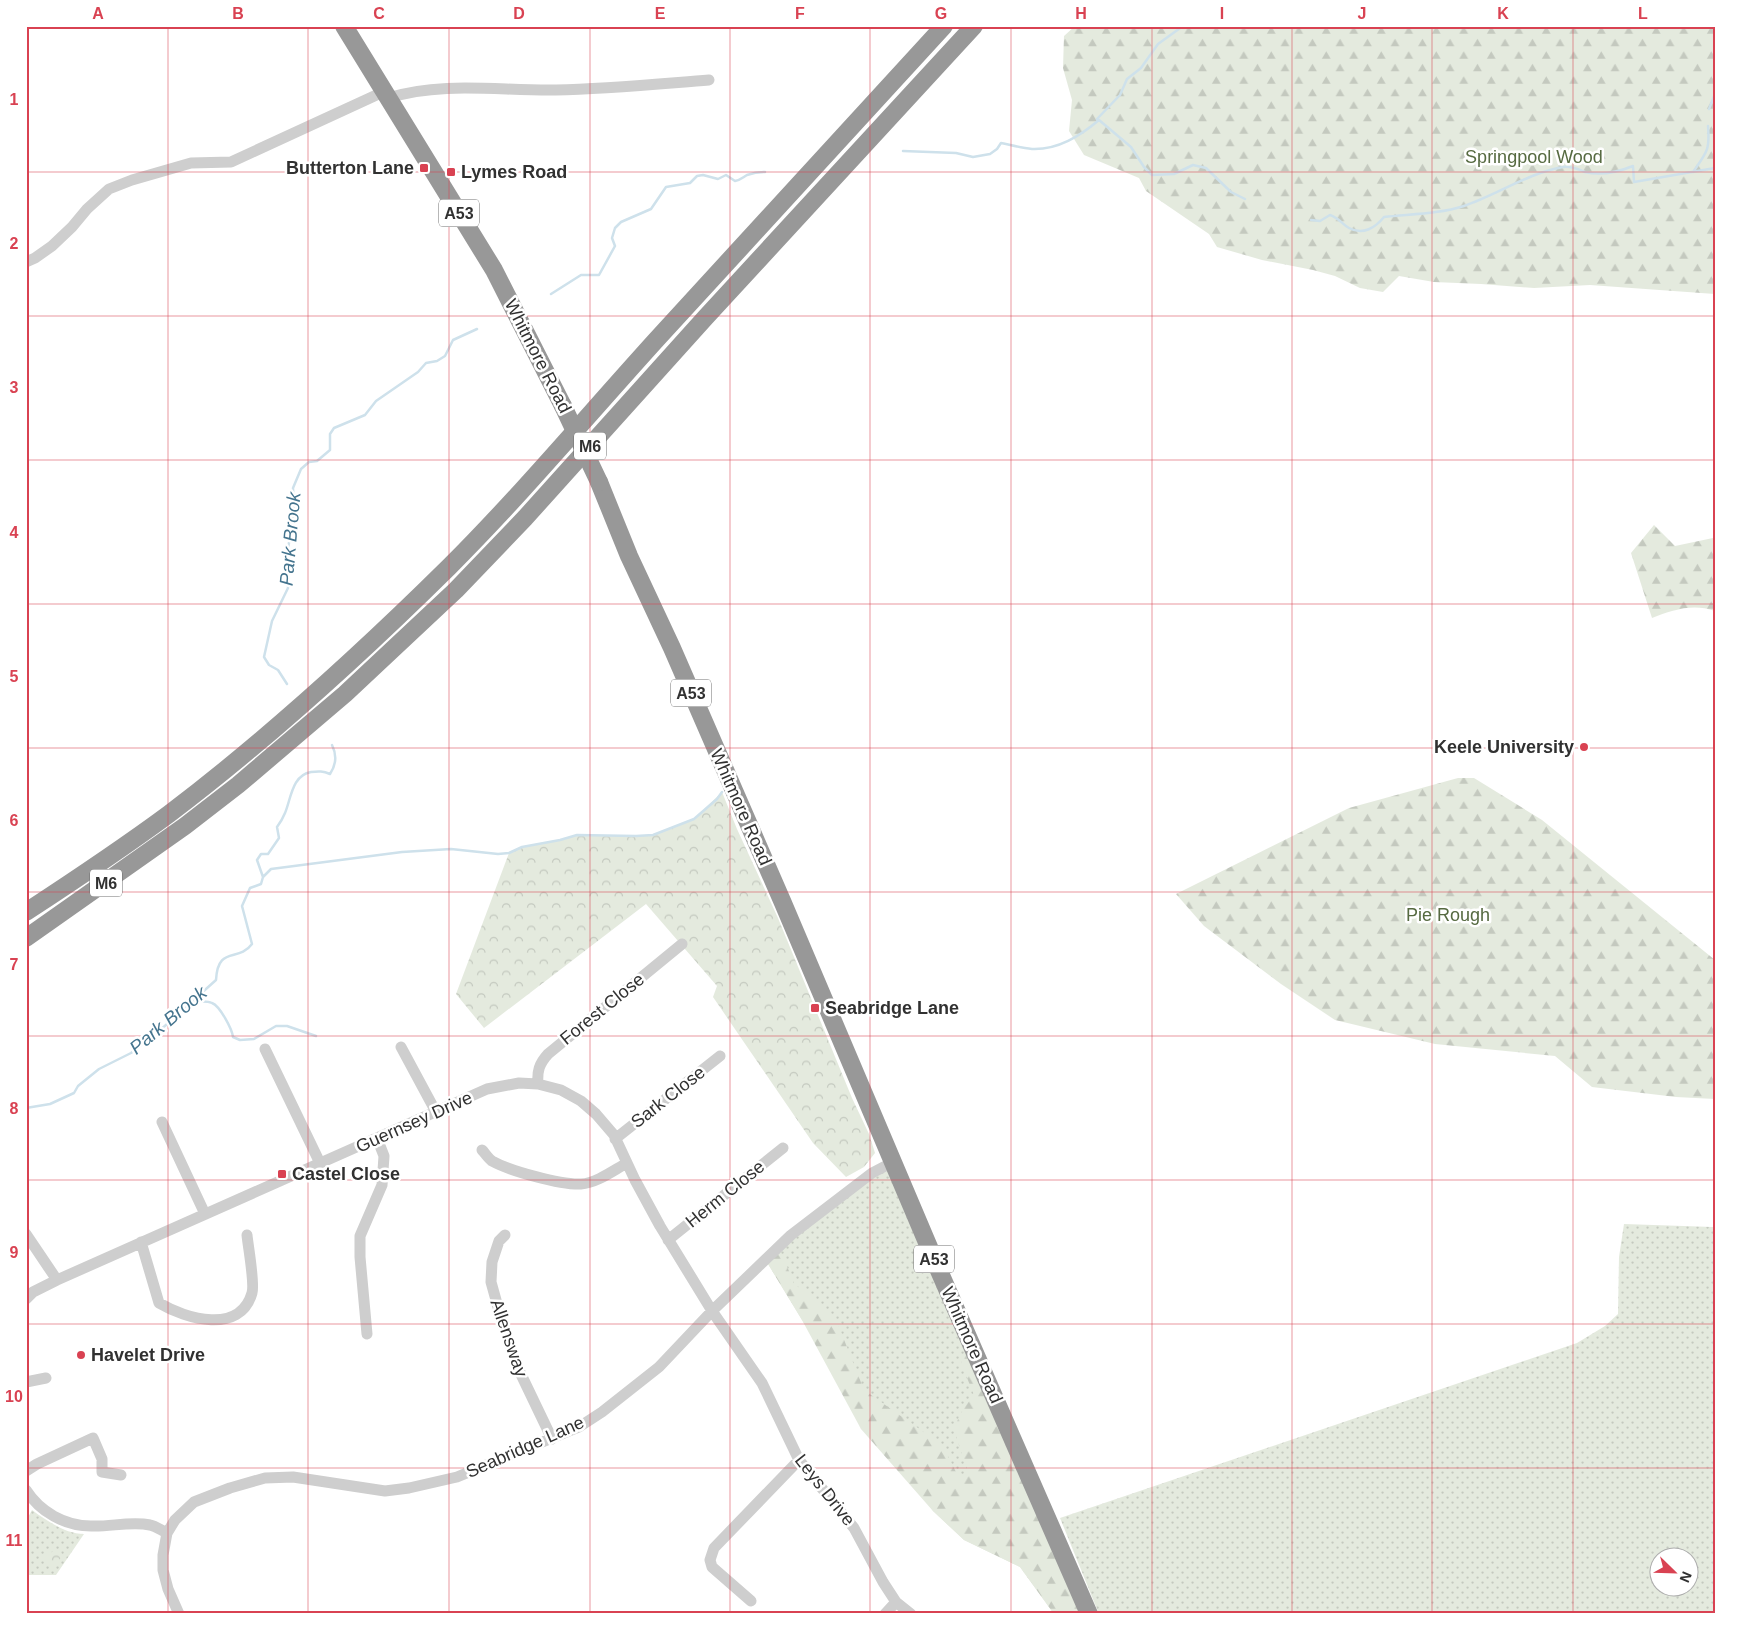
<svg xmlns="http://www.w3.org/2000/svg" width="1741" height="1640" font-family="Helvetica,sans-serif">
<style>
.grass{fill:url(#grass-dots);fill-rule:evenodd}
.forest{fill:url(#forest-firs)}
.park{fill:url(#park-crowns)}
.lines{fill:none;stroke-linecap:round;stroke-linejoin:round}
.stream{stroke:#cee1eb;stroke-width:2.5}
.minor{stroke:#cecece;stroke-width:11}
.highway{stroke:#989898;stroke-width:18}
.highway-bridge{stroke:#989898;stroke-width:18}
.grid{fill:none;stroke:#d94252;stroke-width:1;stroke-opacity:0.55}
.poi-dot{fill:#d94252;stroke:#fff;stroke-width:2}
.labels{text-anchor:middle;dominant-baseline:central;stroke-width:5;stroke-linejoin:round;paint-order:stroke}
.shield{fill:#fff;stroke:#6f6f6f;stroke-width:1}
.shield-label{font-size:16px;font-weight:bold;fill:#313131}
.park-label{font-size:18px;fill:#566a41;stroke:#fff}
.poi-label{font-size:18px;font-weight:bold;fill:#313131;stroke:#fff;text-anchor:start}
.street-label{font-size:18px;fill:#313131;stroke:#fff}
.water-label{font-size:19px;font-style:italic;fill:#44748e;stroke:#fff}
.neatline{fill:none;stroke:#d94252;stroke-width:2}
.grid-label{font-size:16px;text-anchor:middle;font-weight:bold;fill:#d94252}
</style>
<defs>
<pattern id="grass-dots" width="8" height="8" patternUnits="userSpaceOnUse" patternTransform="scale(1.25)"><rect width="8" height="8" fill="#e4eade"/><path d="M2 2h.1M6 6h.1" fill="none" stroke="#c4c9bf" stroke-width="1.8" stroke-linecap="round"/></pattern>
<pattern id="forest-firs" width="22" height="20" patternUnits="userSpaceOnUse" patternTransform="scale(1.25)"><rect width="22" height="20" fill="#e4eade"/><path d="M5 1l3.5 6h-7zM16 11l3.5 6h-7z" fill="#c4c9bf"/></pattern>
<pattern id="park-crowns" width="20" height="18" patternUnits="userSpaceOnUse" patternTransform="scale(1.25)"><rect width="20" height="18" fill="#e4eade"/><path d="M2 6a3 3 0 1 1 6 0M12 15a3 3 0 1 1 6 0" fill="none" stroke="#c4c9bf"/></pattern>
</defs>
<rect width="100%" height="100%" fill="#fff"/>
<path class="grass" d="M893 1162 937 1266 1054 1614 1020 1567 964 1540 933 1511 802 1320 765 1259Z
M1624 1224 1713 1227 1715 1226V1614H1099L1060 1518 1577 1343 1605 1326 1618 1314 1619 1257ZM1658 1558H1688V1588H1658Z
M32 1510C47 1521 66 1534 84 1534L56 1575H26V1521Z"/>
<path class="forest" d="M1075 26H1715V294L1590 285 1534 288 1481 284 1434 282 1399 276 1383 292 1360 288 1335 276 1313 270 1262 260 1217 247 1209 234 1146 191 1139 178 1084 155 1069 131 1072 100 1063 68 1064 36Z
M1654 525 1675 546 1713 538 1715 539V611C1693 603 1672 610 1652 618L1631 553Z
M1458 778H1474L1542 820 1715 960V1099L1676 1097 1592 1087 1555 1056 1435 1044 1335 1020 1281 984 1204 926 1176 894 1349 808Z
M774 1251 785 1261 794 1284 812 1296 839 1327 864 1390 942 1445 956 1472 964 1475 967 1468C955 1432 947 1428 974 1395L961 1363 968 1349 1083 1614H1054L1020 1567 964 1540 933 1511 861 1429 802 1320 765 1259Z"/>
<path class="park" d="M722 792 737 829 778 918 852 1098 869 1134 875 1153 864 1167 846 1177 813 1143 713 997 717 986 646 904 484 1028 456 994 509 853 522 847 560 840 577 835 636 836 653 835 694 819Z
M56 1549 61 1551 62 1557 53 1565 46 1566 44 1561 46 1556Z"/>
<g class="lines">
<path class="stream" d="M1709 109 1715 94
M1097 119 1120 95 1127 79 1141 68 1158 44 1183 26
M903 151 956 153 973 157 990 154 997 149 1001 143C1011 145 1021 148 1032 149 1058 150 1080 136 1099 120L1131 147 1144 167 1152 175 1174 174 1193 165 1206 168 1231 192 1245 199
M1693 172C1707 152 1710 150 1708 126
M1311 220 1320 221 1330 215C1339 218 1342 224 1349 228 1363 236 1376 227 1384 217 1410 214 1439 214 1464 206 1497 195 1528 173 1563 167 1572 166 1577 169 1585 172 1601 176 1618 172 1633 166L1634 182 1715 168
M551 294 581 275H599L615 246 612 238 615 228 621 222 651 209 666 187 690 183 697 176 703 175 718 179 726 175 735 181C741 180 742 178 747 175 753 173 759 172 765 172
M287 684 278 670 269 665 264 657 272 621 288 588 287 555 294 512 293 488 301 469 309 462 317 461 330 450V434L334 428 365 415 376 401 418 372 426 363 437 361 445 356 453 340 477 329
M263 877 271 869 402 852 451 849 498 854 509 853 522 847 560 840 577 835 636 836 653 835 694 819 717 799 722 792
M192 1002C198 1002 206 1000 212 1003 220 1006 232 1029 233 1037L240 1040 254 1039 276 1026H287L316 1036
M26 1108 50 1104 74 1093 78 1086 99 1069 131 1053 157 1033 216 980C218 945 238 963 252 944L242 906 250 888 261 884 263 877 257 860 261 854H268L279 838 277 827C280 823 283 818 285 813 291 799 292 775 311 772 319 771 323 771 330 774 336 765 337 755 332 745"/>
<path class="minor" d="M388 98C443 81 499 91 556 90 607 89 658 84 709 80
M26 262 35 258 52 246 72 227 87 209 109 189 132 180 191 163 231 162 383 92
M401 1047 436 1112
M265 1049 320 1163
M538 1084C537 1071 539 1064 548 1054L682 944
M162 1122 205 1214
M615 1139 720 1056
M482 1150C485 1153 488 1158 492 1161 510 1171 561 1185 581 1184 597 1183 614 1170 627 1163
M26 1234 57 1280
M505 1235 499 1241 492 1262 491 1282 501 1318 517 1366 552 1439
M668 1240 783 1148
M141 1242 159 1303C186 1319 240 1335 252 1293 255 1284 248 1246 247 1235
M26 1299 33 1292 57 1280 487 1089 519 1083 538 1084 561 1090 581 1101 596 1114 614 1135 635 1180 660 1226 712 1311 762 1383 799 1460 854 1528 883 1582 896 1602 911 1614
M367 1334 360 1257V1236L382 1185 384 1156 377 1138
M26 1382 46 1378
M26 1471 37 1464 93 1438 102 1459V1472L121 1475
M26 1490C40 1512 65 1526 91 1526 110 1527 131 1521 150 1525 156 1526 162 1531 167 1533
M751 1601 712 1567 710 1560 714 1548 799 1460
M179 1614 168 1589 163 1570V1555L167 1533 175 1520 194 1502 230 1488 265 1478 293 1477 385 1491 409 1488 457 1477 579 1427 602 1412 659 1367 712 1311 791 1235 872 1173 893 1162
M885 1614 896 1602"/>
<path class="highway" d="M344 26 494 270 563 406
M599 482 629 556 672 648 783 903 937 1266 1089 1614
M26 912C75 880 123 848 169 814 268 739 361 654 449 567 522 494 588 415 657 339 752 234 848 130 944 26
M26 938 185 826 238 785 345 694 456 590 525 518 705 318 974 26"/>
<path class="highway-bridge" d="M563 406 599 482"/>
</g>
<path class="grid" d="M168 26V1614M308 26V1614M449 26V1614M590 26V1614M730 26V1614M870 26V1614M1011 26V1614M1152 26V1614M1292 26V1614M1432 26V1614M1573 26V1614M26 172H1715M26 316H1715M26 460H1715M26 604H1715M26 748H1715M26 892H1715M26 1036H1715M26 1180H1715M26 1324H1715M26 1468H1715"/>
<g class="poi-dot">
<rect x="419" y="163" width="10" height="10" rx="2.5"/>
<rect x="446" y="167" width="10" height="10" rx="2.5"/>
<circle cx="1584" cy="747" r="5"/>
<rect x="810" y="1003" width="10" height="10" rx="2.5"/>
<rect x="277" y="1169" width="10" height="10" rx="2.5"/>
<circle cx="81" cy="1355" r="5"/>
</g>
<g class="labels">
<g class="shield">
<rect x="439" y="199.5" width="40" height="27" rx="4"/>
<rect x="574" y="432.5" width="32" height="27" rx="4"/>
<rect x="671" y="679.5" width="40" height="27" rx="4"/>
<rect x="90" y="869.5" width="32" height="27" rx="4"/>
<rect x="914" y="1245.5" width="40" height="27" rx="4"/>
</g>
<g class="shield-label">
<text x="459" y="213">A53</text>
<text x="590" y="446">M6</text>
<text x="691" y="693">A53</text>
<text x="106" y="883">M6</text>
<text x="934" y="1259">A53</text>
</g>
<g class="park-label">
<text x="1534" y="157">Springpool Wood</text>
<text x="1448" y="915">Pie Rough</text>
</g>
<g class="poi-label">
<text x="414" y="168" text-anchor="end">Butterton Lane</text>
<text x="461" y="172">Lymes Road</text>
<text x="1574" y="747" text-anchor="end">Keele University</text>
<text x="825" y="1008">Seabridge Lane</text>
<text x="292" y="1174">Castel Close</text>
<text x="91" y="1355">Havelet Drive</text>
</g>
<g class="street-label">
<text transform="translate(538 356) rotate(63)">Whitmore Road</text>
<text transform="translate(741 807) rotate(66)">Whitmore Road</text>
<text transform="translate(602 1009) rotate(-39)">Forest Close</text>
<text transform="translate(668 1097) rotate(-38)">Sark Close</text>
<text transform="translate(414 1122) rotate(-24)">Guernsey Drive</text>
<text transform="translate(725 1194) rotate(-39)">Herm Close</text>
<text transform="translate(509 1338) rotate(71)">Allensway</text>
<text transform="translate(972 1345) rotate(66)">Whitmore Road</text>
<text transform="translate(525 1447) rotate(-24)">Seabridge Lane</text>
<text transform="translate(825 1490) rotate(52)">Leys Drive</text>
</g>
<g class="water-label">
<text transform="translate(290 539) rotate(-85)">Park Brook</text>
<text transform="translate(168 1020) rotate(-40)">Park Brook</text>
</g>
</g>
<rect width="1741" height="1640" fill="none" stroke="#ffffff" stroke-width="55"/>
<g transform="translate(1674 1572) rotate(113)"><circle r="24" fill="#ffffff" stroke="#adadad"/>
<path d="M0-4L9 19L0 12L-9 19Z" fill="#d94252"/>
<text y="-8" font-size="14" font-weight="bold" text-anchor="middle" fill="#313131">N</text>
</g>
<rect x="28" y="28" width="1686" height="1584" class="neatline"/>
<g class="grid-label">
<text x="98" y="19">A</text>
<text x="238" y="19">B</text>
<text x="379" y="19">C</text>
<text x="519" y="19">D</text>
<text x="660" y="19">E</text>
<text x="800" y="19">F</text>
<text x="941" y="19">G</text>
<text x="1081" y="19">H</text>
<text x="1222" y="19">I</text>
<text x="1362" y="19">J</text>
<text x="1503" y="19">K</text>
<text x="1643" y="19">L</text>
<text x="14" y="105">1</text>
<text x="14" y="249">2</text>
<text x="14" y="393">3</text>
<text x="14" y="538">4</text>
<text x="14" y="682">5</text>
<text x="14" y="826">6</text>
<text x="14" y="970">7</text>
<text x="14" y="1114">8</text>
<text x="14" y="1258">9</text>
<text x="14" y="1402">10</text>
<text x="14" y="1546">11</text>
</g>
</svg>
